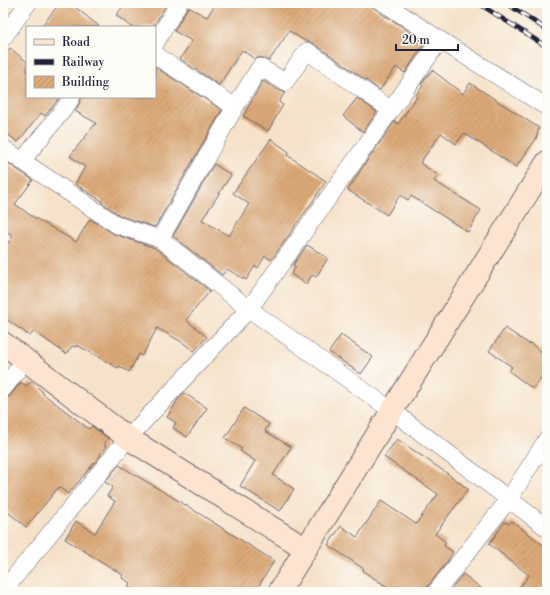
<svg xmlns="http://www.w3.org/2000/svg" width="550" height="595" font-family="'Libre Bodoni',serif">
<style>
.building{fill:url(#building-hatch)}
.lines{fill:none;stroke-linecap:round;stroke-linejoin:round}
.street-casing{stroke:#6c656d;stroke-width:18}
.secondary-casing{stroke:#6c656d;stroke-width:24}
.street{stroke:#fff;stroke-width:17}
.secondary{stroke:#fde4d1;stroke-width:22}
.rail-casing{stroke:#22223b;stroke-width:4.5}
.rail{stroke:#fdfcf7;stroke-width:3;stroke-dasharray:9;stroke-linecap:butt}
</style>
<defs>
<pattern id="building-hatch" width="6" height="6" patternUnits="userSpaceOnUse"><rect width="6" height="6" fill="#dca978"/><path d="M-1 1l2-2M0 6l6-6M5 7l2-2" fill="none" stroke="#bc9169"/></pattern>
</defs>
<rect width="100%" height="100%" fill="#fdfcf7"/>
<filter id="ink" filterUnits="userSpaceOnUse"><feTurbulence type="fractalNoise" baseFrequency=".025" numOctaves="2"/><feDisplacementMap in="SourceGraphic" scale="8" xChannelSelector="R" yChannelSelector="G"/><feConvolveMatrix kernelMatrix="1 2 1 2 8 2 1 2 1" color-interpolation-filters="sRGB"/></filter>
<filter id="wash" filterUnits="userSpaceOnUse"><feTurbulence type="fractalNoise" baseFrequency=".012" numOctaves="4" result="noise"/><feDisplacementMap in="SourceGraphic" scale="16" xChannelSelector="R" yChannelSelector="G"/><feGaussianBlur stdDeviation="0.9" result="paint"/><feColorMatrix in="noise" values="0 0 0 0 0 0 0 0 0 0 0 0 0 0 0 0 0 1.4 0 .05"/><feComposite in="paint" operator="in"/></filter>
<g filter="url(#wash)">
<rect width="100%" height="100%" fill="#f6e2ca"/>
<g id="blocks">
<path class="building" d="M60 3H70L100 27H41Z
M126 3H167L153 27H131L116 15Z
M216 3H367L386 17V16L425 42 405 73 396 67 380 90 313 43 308 41H305L289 31 269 61 261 57 255 59 242 50 219 85 180 59 192 41 174 31 188 7 207 17Z
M10 48 27 62V97H60L45 116 41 113 18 142 3 131V57Z
M155 67 222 110 155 227 121 216 101 202 102 201 75 184 85 167 70 156 96 123 75 111 80 102 82 97H155Z
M432 70 463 94 470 83 539 128 536 139 516 167 464 133 456 144 441 133 420 163 438 175 434 181 481 210 468 232 411 196 408 200 400 195 387 215 348 190 364 165 395 121 398 124 417 97 415 96 423 86 421 84Z
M263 81 280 91 285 92 279 102 283 105 268 131 243 116Z
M357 98 377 112 363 132 343 116Z
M271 139 289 152 287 155 326 181 309 207 294 227H295L290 233V234L271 260 265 256 258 268 255 266 246 280 227 269 222 275 173 236 214 164 231 175 202 220 229 236 249 204 233 193Z
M3 160 33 180 15 204 30 215 76 242 90 219 114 234 155 248 210 291 186 320 207 337 194 351 182 342 157 328 142 356 139 354 129 372 119 366 118 368 77 345 76 347 72 346 66 354 34 331 30 336 3 317V250L13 236 3 229Z
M307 245 328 258 316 277 312 275 306 284 291 274 296 267 293 265Z
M505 328 529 344 530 343 547 356V370L533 389 509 371 512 367 489 351Z
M341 335 373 357 361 374 329 352Z
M21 382 26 386 31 382 43 392 42 393 89 429 92 426 108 438 104 444 106 446 100 454 101 455 68 494 59 487 26 527 3 508V400L7 398 11 395Z
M184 393 207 408 187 437 173 428 176 423 167 417 179 398Z
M244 408 269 424 265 431 291 447 273 475 294 489 280 511 240 486 255 461 240 451 242 449 225 438Z
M397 439 448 474 468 489 435 534 446 542 444 546 453 552 447 562 428 586 426 592H395L363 571 364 569 328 545 341 526 357 537 381 501 416 524 438 494 384 457Z
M119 465 192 509 274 561 255 592H137L128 587 130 583 122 578 123 575 65 539 76 521 95 533 115 501 107 496 113 487 105 482Z
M512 521 547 548V592H516L529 575 489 544 505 522 509 524Z
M463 574 486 592H449Z"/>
</g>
</g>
<g filter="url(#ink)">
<use href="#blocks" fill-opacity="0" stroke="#6c656d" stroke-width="1"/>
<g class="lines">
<defs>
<path id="street" d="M384 3 440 40 547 107
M3 38 28 3
M155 44 179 3
M155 53 161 59 235 107
M3 148 117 225 160 239 249 309 391 410 547 528
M22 161 67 105 72 97
M160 239 235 107 260 67 285 82 307 51 391 110
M3 389 25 360
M3 591 128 438 249 309 391 110 440 40
M436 592 509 499 547 439"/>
<path id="secondary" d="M3 343 128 438 306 549
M279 592 547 162"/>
</defs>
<use href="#street" class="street-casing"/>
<use href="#secondary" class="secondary-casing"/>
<use href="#street" class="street"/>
<use href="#secondary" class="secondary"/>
<defs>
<path id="rail" d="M478 3 547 47
M506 3 547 30"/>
</defs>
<use href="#rail" class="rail-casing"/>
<use href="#rail" class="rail"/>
</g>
</g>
<rect width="550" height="595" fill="none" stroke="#fdfcf7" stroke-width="16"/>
<rect x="26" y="26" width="130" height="72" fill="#fdfcf7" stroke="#a5a5ac"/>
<rect x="34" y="39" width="20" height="6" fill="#fde4d1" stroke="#a5a5ac"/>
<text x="62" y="46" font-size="12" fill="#22223b">Road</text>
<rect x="34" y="59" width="20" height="6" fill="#22223b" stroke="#a5a5ac"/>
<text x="62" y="66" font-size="12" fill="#22223b">Railway</text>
<rect x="34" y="76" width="20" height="12" fill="url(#building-hatch)" stroke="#a5a5ac"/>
<text x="62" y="86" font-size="12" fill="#22223b">Building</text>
<path d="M396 44v6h62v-6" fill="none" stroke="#22223b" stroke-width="2"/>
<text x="402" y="44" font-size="12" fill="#22223b" stroke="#fdfcf7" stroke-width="3" paint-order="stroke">20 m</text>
</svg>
